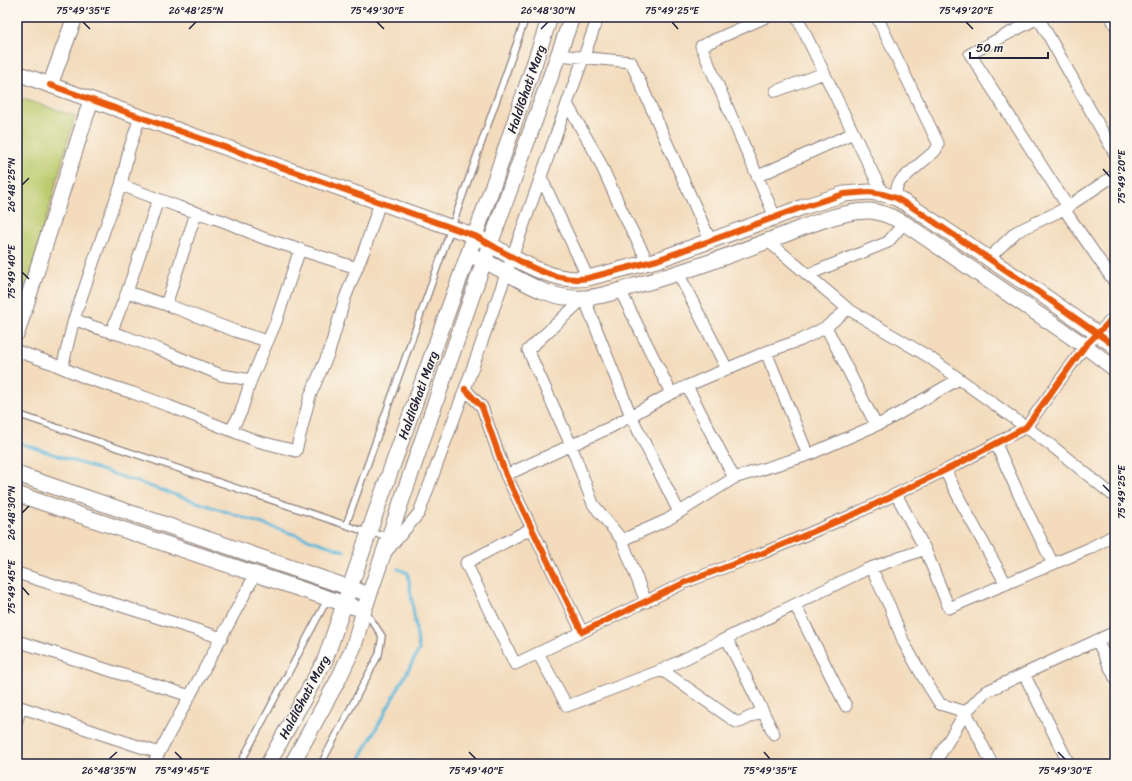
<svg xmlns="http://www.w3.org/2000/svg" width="1132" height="781" font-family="Sriracha,sans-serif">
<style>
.green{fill:#bbcb6d;stroke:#6e7654}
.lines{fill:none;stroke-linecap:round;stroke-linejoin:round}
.stream{stroke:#5eb8db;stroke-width:3}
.lane-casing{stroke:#8a7e7c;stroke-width:8}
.street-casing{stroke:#8a7e7c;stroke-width:13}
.secondary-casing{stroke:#8a7e7c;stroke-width:17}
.lane{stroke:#fff;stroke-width:5.5}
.street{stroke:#fff;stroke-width:11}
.secondary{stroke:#fff;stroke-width:15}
.cycleway-casing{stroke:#fbf7ec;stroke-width:8}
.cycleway{stroke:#e8590c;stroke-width:6}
.ticks{fill:none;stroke:#22223b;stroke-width:1.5}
.labels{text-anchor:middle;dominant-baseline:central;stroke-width:3;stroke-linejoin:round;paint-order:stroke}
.street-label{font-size:13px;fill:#22223b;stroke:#fbf7ec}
.neatline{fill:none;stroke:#22223b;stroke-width:1.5}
.ticks-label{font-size:10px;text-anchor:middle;fill:#22223b}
</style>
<rect width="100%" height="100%" fill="#fbf7ec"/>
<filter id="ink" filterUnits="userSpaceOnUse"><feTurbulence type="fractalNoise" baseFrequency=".025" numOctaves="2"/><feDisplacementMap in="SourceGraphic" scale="8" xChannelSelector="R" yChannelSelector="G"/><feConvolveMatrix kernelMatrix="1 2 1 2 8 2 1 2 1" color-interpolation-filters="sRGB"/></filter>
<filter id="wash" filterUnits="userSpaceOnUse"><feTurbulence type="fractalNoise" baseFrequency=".012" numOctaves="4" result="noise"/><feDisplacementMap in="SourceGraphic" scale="16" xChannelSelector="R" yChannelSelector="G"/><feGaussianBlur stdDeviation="0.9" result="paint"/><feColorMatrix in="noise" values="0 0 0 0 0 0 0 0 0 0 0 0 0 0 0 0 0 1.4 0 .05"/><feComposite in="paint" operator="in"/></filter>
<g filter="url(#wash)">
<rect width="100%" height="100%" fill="#f3dbbc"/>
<path class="green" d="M17 97 75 116 17 323Z"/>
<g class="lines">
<path class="stream" d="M17 442 344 551
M357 764 419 650 408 573 398 569"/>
</g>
</g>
<g filter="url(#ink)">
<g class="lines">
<defs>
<path id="lane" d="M17 414 369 533 389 536
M346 525 526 17
M240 764 327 600
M321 764 379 654 382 636 366 612"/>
<path id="street" d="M766 17 701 46 775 217
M797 17 883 194
M877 17 938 143V146L935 151 901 180C896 186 896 191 896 198
M1038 17 1115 154
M1111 17 1115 25
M1038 18 970 54 1068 207
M558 55 631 62 710 240
M776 91 824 73
M567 104 597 156 623 213 648 262
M758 176 853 133
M541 177 588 278
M121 185 179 207 223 221 263 238 357 268
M1064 209 1115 283
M768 241 848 309
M988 259 1016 232 1064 209 1115 175
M678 273 727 369
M807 275 888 242 904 223
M620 290 671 393
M127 292 173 307 235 331 267 341
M166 305 196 213
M74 319 94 327 124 336 161 350 221 375 251 380
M826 327 876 425
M111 333 127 292 158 200
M17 351 51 363 86 378 133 393 169 406 257 441 296 451 310 396 329 352 345 298 365 248 380 202
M766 352 808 455
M62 368 74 319 104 231 121 185 129 150 140 117
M687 386 734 478
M465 389 482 407 506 475 582 632 686 582 763 553 857 513 958 464 1026 427 1085 346 1115 316
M231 430 241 412 251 380 276 322 300 249
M996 444 1020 497 1053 564
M945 470 961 502 1006 584
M506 475 611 427 668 395 687 386 766 352 801 340 826 327 848 309 929 357 1052 446 1115 497
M896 494 925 549
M532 528 466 563 515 664 582 632
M622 540 667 520 734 478 808 455 886 421 959 379
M387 551 419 513 465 389 598 17
M871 568 890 607 904 643 923 677 940 704 966 712 992 764
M17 573 222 638
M646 602 622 540 593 504 571 445 528 350 584 298 631 416 679 512
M795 605 846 706
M727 639 774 734
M1097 640 1115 678
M17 641 190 696
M538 653 567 706 662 670 865 570 925 549 949 608 1088 549 1115 535
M662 670 736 722H740L762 711
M1024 674 1069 764
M17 706 159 753
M17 720 21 708
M153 764 255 575
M934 764 966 712 985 692 1115 632"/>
<path id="secondary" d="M17 73 50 85 75 17
M50 85 475 236C508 253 549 285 588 278L657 260 803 207 844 194 869 192 883 194 896 198 912 207 1037 291 1115 346
M475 257C511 271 542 301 584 298 601 297 618 291 634 286 686 272 736 253 786 234 809 225 845 210 870 211 882 212 893 217 904 223L1085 346 1115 369
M17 333 91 100
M17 474 359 591
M17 494 354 607
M268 764 325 660 379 503 496 177 550 17
M292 764 338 680 354 646 364 610 484 261 572 17"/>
</defs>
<use href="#lane" class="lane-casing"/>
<use href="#street" class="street-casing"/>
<use href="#secondary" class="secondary-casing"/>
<use href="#lane" class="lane"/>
<use href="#street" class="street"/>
<use href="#secondary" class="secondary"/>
<defs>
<path id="cycleway" d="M50 85 475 236C508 253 549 285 588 278L657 260 803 207 844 194 869 192 883 194 896 198 912 207 1037 291 1115 346
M465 389 482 407 506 475 582 632 686 582 763 553 857 513 958 464 1026 427 1085 346 1115 316"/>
</defs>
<use href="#cycleway" class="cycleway-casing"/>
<use href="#cycleway" class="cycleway"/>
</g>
</g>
<path class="ticks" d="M83 22 90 29M377 22 384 29M672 22 678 29M966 22 973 29M189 29 196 22M541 29 548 22M1103 169 1110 177M22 185 29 178M22 272 29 279M1103 485 1110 492M22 513 29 506M22 587 29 595M175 752 182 759M469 752 476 759M764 752 770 759M1058 752 1065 759M109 759 117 752"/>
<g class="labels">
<g class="street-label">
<text transform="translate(526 89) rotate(-71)">HaldiGhati Marg</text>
<text transform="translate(418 395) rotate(-70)">HaldiGhati Marg</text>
<text transform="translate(304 697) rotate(-62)">HaldiGhati Marg</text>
</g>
</g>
<rect width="1132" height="781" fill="none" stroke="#fbf7ec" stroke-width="44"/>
<path d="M970 52v6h78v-6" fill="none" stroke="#22223b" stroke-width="2"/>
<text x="976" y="52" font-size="12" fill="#22223b" stroke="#fbf7ec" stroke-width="3" paint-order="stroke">50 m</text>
<rect x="22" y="22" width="1088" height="737" class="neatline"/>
<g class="ticks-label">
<text x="83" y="14">75°49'35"E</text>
<text x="196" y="14">26°48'25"N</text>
<text x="377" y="14">75°49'30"E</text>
<text x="548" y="14">26°48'30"N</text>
<text x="672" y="14">75°49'25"E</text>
<text x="966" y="14">75°49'20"E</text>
<text transform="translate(1121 177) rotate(-90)" y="4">75°49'20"E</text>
<text transform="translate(11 185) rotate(-90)" y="4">26°48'25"N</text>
<text transform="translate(11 272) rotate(-90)" y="4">75°49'40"E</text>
<text transform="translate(1121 492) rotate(-90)" y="4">75°49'25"E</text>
<text transform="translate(11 513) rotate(-90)" y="4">26°48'30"N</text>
<text transform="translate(11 587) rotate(-90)" y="4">75°49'45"E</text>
<text x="109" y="774">26°48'35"N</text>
<text x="182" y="774">75°49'45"E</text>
<text x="476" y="774">75°49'40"E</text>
<text x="770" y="774">75°49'35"E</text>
<text x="1065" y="774">75°49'30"E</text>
</g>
</svg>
